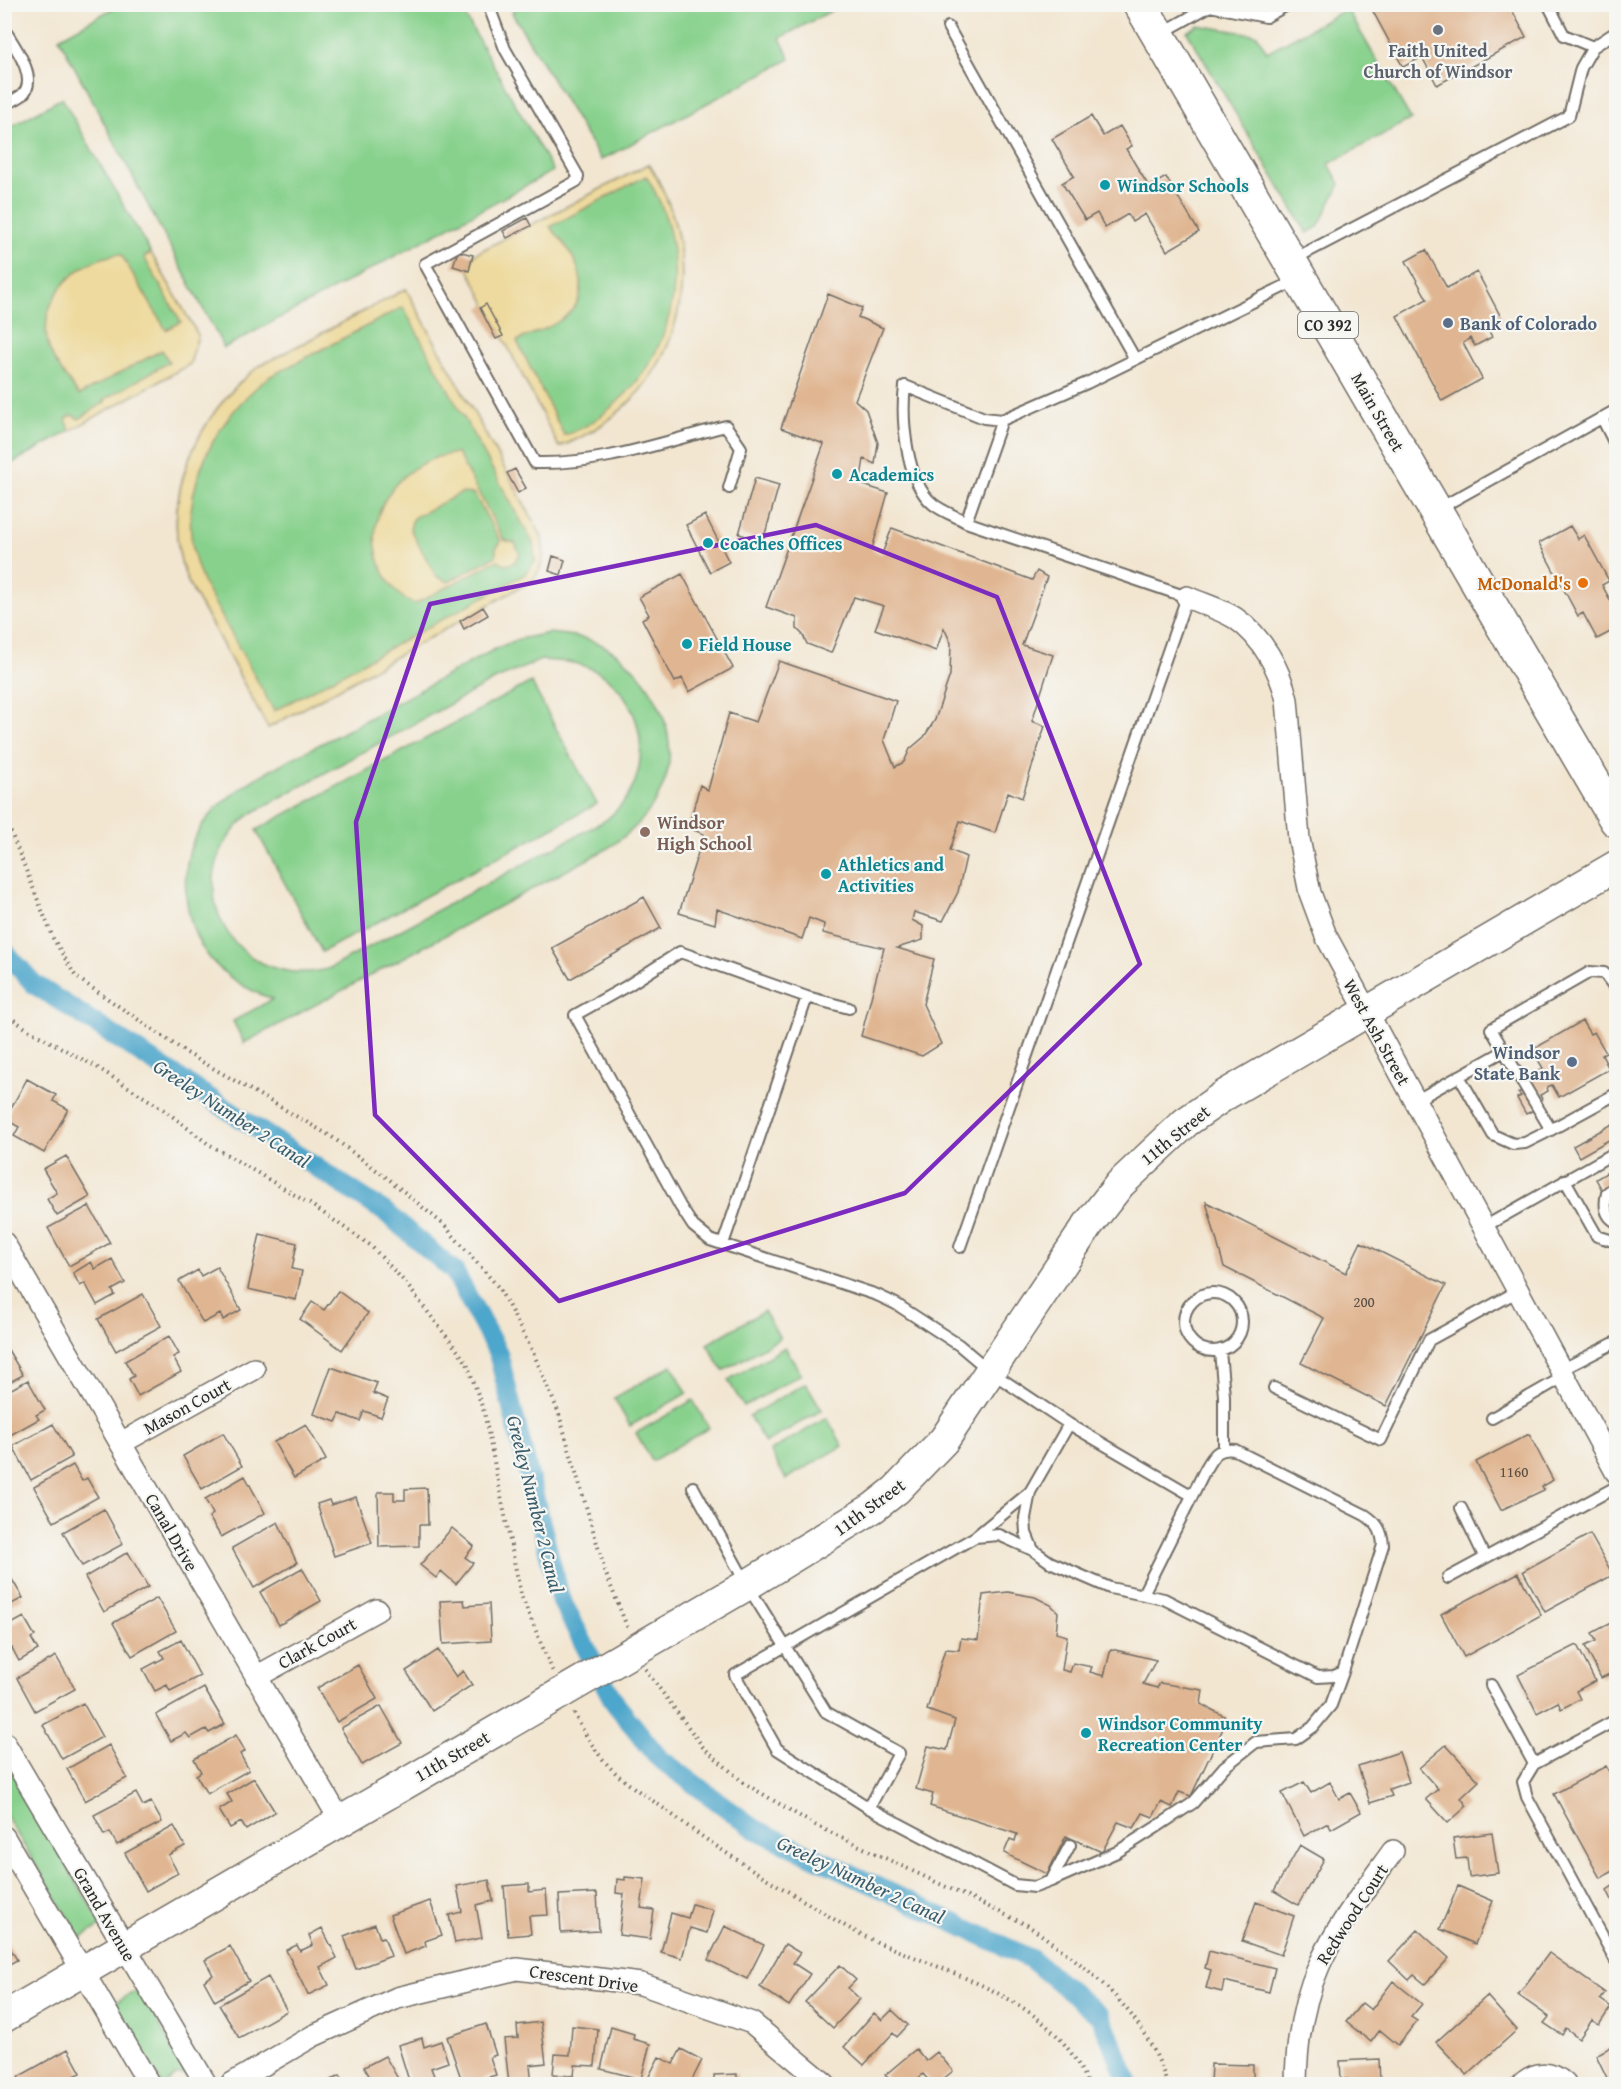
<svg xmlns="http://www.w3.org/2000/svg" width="1621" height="2089" font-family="'Gentium Book Plus',serif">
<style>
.green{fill:#88d18d;stroke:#5a7e5c;stroke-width:1.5;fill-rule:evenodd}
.sand{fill:#eeda9e;stroke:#8c8264;stroke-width:1.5;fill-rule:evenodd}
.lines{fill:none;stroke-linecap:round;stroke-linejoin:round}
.canal{stroke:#4da6cb;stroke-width:20}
.building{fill:#e0b692}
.lane-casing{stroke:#716c65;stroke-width:14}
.street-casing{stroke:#716c65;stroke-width:24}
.secondary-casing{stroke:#716c65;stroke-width:33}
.primary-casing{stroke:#716c65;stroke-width:36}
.path{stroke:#716c65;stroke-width:4;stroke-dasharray:1.5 4.5;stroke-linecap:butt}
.lane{stroke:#fff;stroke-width:10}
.street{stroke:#fff;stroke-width:21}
.secondary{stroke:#fff;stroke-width:30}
.primary{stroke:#fff;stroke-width:33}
.marked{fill:none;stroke:#7b2cbf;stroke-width:4.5;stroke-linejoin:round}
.worship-dot{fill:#6b7280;stroke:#f6f6f2;stroke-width:2}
.culture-dot{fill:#0f9aa8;stroke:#f6f6f2;stroke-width:2}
.service-dot{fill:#5c6f8a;stroke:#f6f6f2;stroke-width:2}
.food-dot{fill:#e8710a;stroke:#f6f6f2;stroke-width:2}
.education-dot{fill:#8d6e63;stroke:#f6f6f2;stroke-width:2}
.labels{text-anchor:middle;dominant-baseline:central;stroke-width:4.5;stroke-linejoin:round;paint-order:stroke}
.number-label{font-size:15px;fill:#584e45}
.shield{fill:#f6f6f2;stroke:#686867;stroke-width:1.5}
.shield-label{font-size:16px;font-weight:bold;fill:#2b2b2b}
.worship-label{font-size:18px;font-weight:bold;fill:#5b616d;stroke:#f6f6f2}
.culture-label{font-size:18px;font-weight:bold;fill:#0d838f;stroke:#f6f6f2;text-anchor:start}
.service-label{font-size:18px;font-weight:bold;fill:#4e5e75;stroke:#f6f6f2;text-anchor:start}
.street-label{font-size:18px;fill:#2b2b2b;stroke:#f6f6f2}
.food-label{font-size:18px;font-weight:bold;fill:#c56008;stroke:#f6f6f2;text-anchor:end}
.education-label{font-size:18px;font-weight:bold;fill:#785e54;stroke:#f6f6f2;text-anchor:start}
.water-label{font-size:20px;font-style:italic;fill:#395c6b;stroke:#f6f6f2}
</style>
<rect width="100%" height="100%" fill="#f6f6f2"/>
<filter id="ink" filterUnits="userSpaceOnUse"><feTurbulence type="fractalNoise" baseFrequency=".0167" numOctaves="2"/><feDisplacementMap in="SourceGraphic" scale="12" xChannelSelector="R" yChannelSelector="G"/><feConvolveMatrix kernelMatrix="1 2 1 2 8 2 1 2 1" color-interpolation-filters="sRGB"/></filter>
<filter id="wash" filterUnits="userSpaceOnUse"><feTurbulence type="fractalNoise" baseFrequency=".008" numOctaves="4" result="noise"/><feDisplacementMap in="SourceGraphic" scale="24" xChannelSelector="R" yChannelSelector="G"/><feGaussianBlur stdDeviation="1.35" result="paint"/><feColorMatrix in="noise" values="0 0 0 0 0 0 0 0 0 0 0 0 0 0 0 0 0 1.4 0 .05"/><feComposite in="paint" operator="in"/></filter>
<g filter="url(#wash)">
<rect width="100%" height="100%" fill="#f2e6d1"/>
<path class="green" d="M119 5H459L553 171 224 348 59 38Z
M518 5V4L842 5 780 38 790 59 601 160 512 13Z
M1347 9 1411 119 1329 164 1340 184 1318 227 1307 233 1187 32 1198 25 1257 35 1267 52Z
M62 98 198 335 190 364 5 467V130Z
M649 164C715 272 679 400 559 447L473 255Z
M406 289 541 535C545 552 544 565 533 580L268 728C249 693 230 658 211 623 202 607 191 591 185 574 158 499 198 413 258 367Z
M549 633C570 635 588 637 606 647 652 673 685 737 662 788 650 816 630 834 605 850L244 1043 233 1021 273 999C234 986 200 960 190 918 183 890 183 855 199 830 226 785 295 758 340 734 391 706 443 677 495 649L519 639ZM541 660C556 661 572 661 587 667 637 685 655 752 628 796 622 806 614 813 606 820L328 969C229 993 171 875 252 813L492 681Z
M531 682 597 804 322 952 256 830Z
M764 1311 780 1338 723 1371 707 1344Z
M785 1347 801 1374 744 1407 728 1380Z
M672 1365 687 1393 630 1426 614 1398Z
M806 1383 822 1410 765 1443 749 1416Z
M693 1400 709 1428 652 1461 636 1433Z
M827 1418 843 1446 786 1479 770 1451Z
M4 1759 100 1922 99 1927 80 1938 5 1814Z
M139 1989 187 2074 176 2075 166 2084H162L115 2003Z"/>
<path class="sand" d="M649 164C715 272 679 400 559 447L469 271 473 255ZM646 176C693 249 681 347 615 404 601 417 583 430 564 435L517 341C530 334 546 330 559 321 600 295 576 254 550 227Z
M151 253 198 335 190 364 70 431 66 419 72 415 79 419 105 402 104 400 169 362 162 350 79 395C67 378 50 360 47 339 41 294 80 258 121 254L166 330 181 322 144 257Z
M406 289 541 535C545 552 544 565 533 580L268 728C249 693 230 658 211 623 202 607 191 591 185 574 158 499 198 413 258 367ZM403 307 533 543 535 562 524 575 274 711C257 680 240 650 223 619 216 604 205 590 200 574 172 501 211 421 269 377Z
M457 453 504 540 515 543 520 555 513 563 506 565 498 560 415 604C400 599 391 587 384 573 356 517 399 459 457 453ZM461 493 474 494 501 542 496 548V556L448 582 436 576 410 529 413 518Z"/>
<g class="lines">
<path class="canal" d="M4 951 34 984 385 1212 454 1271 498 1353 560 1598 614 1702 659 1758 755 1829 1031 1959 1101 2017 1129 2084"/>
</g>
<g id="blocks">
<path class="building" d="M1369 4H1509L1526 37 1437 85 1422 57 1403 67Z
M1091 116 1103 136 1120 126 1132 146 1126 149 1149 187 1166 177 1199 232 1167 251 1145 214 1132 222 1128 214 1105 228 1097 213 1085 220 1062 183 1074 176 1052 139Z
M527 218 531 226 507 238 503 231Z
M1426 250 1447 288 1477 272 1502 319 1487 327 1492 337 1475 346 1470 338 1463 343 1482 379 1442 401 1397 316 1427 299 1406 261Z
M458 251 473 255 469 271 453 266Z
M828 294 862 308 858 317 883 328 855 400 866 410 878 443 875 464 864 459 860 484 888 493 872 549 882 554 892 528 1032 580 1037 571 1047 577 1022 645 1053 655 1032 721 1045 726 1022 798 1008 792 995 833 960 821 950 850 966 857 958 892 943 921 914 912 912 920 923 926V940L897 948 934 959 923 1004 941 1044 922 1056 861 1036 884 948 823 933 824 924 809 918 802 939 717 909 715 924 679 913 704 834 688 828 700 785 708 790 729 713 756 722 779 661 896 701 884 740 895 767 904 762 910 749 924 737 935 720 950 675 951 643 944 628 936 651 875 629 884 606 854 597 831 653 807 644 803 635 797 629V618L766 607 824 444 781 428Z
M486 304 503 336 496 339 480 308Z
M515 469 526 488 518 493 507 473Z
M755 478 779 485 763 541 739 534Z
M705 515 729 562 710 572 686 525Z
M1570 526 1578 539 1584 535 1609 581 1602 585 1616 611V629L1597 639 1583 613 1578 616 1539 543Z
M553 556 565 560 561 575 549 571Z
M682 574 733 668 689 692 682 678 675 682 642 619 649 615 639 597Z
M483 607 488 615 464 629 460 621Z
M644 897 661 928 570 979 552 948Z
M1582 1021 1590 1034 1594 1032 1606 1053 1602 1055 1609 1069 1559 1097 1552 1085 1547 1087 1548 1091 1540 1095 1542 1099 1534 1104 1536 1109 1526 1114 1517 1098 1521 1096 1518 1093 1527 1088 1524 1084 1534 1079 1531 1075 1543 1068 1532 1050Z
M27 1079 56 1095 53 1101 68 1109 44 1153 14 1136 19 1127 5 1119Z
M1616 1122V1136L1579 1157 1573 1146Z
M66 1156 90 1197 57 1216 47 1199 57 1193 43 1169Z
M1616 1167V1181L1602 1190 1596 1179Z
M1206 1202 1346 1273 1361 1242 1446 1285 1386 1406 1301 1363 1324 1318 1224 1267Z
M89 1206 110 1243 69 1266 48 1228Z
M260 1234 297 1243 292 1269 302 1271 296 1300 248 1289Z
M112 1259 125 1283 112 1290 115 1295 97 1305 85 1283 80 1286 73 1273 91 1262 95 1269Z
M217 1267 241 1310 223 1320 220 1314 203 1323 179 1281 198 1270 201 1276Z
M338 1291 368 1313 342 1350 300 1319 312 1302 324 1310Z
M143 1294 161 1326 116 1351 98 1319Z
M169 1336 179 1354 173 1357 181 1372 138 1396 129 1379 134 1376 125 1361Z
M4 1343 23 1375 4 1385Z
M331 1367 377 1383 373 1393 388 1399 381 1417 364 1411 360 1421 340 1414 336 1422 314 1414Z
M28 1380 45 1410 36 1415 39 1419 5 1438 4 1393Z
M53 1424 72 1457 31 1480 13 1446Z
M306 1424 326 1460 294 1478 274 1442Z
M223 1433 242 1466 202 1489 183 1456Z
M1529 1434 1553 1480 1542 1486 1544 1490 1501 1510 1476 1462Z
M73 1465 82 1481 87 1478 98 1497 54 1522 34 1487Z
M245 1476 265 1513 221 1537 209 1517 213 1514 205 1499Z
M427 1488 428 1525H419V1546L379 1547 378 1492H394V1500H405V1489Z
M356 1497 372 1543 334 1556 317 1504 329 1500 331 1505Z
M104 1509 123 1544 82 1566 63 1532Z
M278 1522 297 1563 254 1588 232 1548Z
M452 1528 474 1546 465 1557 473 1563 456 1584 441 1571 436 1578 420 1565Z
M1590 1534 1613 1575 1545 1612 1523 1571Z
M128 1552 148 1587 104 1612 85 1577Z
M4 1566 23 1598 4 1608Z
M302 1568 321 1601 279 1625 260 1592Z
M1518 1573 1541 1615 1464 1657 1441 1614Z
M1008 1592 1035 1597 1051 1605 1058 1612 1056 1633 1067 1636 1062 1670 1070 1672 1073 1663 1092 1667 1090 1672 1104 1676 1111 1649 1156 1660 1143 1684 1157 1688 1160 1683 1203 1690 1201 1704 1228 1718 1191 1796 1179 1792 1172 1807 1161 1802 1153 1817 1143 1813 1134 1828 1118 1822 1102 1852 1066 1836 1047 1874 1004 1853 1010 1839 1015 1841 1017 1834 930 1806 933 1794 916 1789 928 1746 947 1750 955 1720 927 1710 945 1649 959 1650 961 1638 978 1640 983 1595Z
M157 1598 176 1631 132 1656 113 1623Z
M464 1600 465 1606 489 1604 491 1641 443 1644 440 1601Z
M24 1617 35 1636 31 1638 38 1650 19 1661 12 1648 4 1652V1628Z
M1616 1620V1671L1601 1678 1585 1646 1596 1641 1592 1633Z
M181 1640 200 1676 170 1691 167 1685 155 1691 143 1669 164 1658 160 1651Z
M1577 1645 1595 1681 1576 1691 1580 1699 1561 1709 1558 1702 1537 1713 1518 1675Z
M438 1650 456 1677 463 1671 472 1685 432 1711 406 1671Z
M56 1656 75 1689 35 1711 17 1678Z
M358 1665 377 1699 337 1722 317 1688Z
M204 1688 225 1724 209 1733 206 1729 190 1738 186 1733 171 1741 156 1715Z
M83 1703 102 1737 62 1759 43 1725Z
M381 1706 402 1743 362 1765 341 1728Z
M236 1735 245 1751 240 1754 249 1770 207 1794 196 1775 201 1772 194 1759Z
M109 1745 127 1778 85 1801 67 1769Z
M1446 1745 1479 1781 1461 1798 1467 1806 1448 1823 1426 1799 1438 1789 1419 1768Z
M1399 1752 1409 1782 1389 1789 1392 1796 1370 1803 1358 1766Z
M1606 1766 1616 1786V1869L1600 1878 1554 1794Z
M254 1778 275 1812 246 1830 241 1822 230 1828 219 1810 232 1802 227 1794Z
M1304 1782 1311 1793 1330 1782 1339 1799 1350 1793 1361 1812 1331 1829 1328 1823 1304 1836 1282 1793Z
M136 1793 143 1806 151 1802 162 1822 117 1845 110 1832 104 1835 94 1815Z
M174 1826 185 1846 168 1855 178 1873 146 1891 125 1853Z
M1492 1833 1498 1873 1469 1877 1467 1858 1456 1859 1453 1838Z
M1300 1845 1324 1859 1298 1905 1274 1891Z
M625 1877 645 1879 641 1908 654 1910 650 1939 619 1935 624 1894 616 1893 617 1879 625 1880Z
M489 1880 493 1901 476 1905 482 1938 455 1943 449 1915 462 1912 457 1886Z
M529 1884V1892L546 1890 548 1915 529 1916 531 1934 508 1936 504 1886Z
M1616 1884V1908L1607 1890Z
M1458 1886 1493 1901 1475 1944 1440 1929Z
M597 1893 599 1931 561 1933 559 1895Z
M430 1901 442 1935 425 1941 426 1946 404 1954 390 1915Z
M1256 1902 1294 1916 1281 1955 1242 1941Z
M692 1904 713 1910 707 1933 690 1928 682 1958 661 1952 671 1913 688 1918Z
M375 1924 380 1938 384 1937 391 1956 356 1969 344 1936Z
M725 1926 764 1945 747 1979 708 1960Z
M322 1928 337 1958 320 1967 329 1985 308 1995 286 1950 297 1945 300 1951 313 1945 309 1935Z
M1418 1930 1449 1958 1425 1984 1414 1975 1409 1980 1389 1961Z
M4 1937 17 1960 4 1967Z
M785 1944 800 1953 793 1963 810 1974 789 2006 760 1987Z
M230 1946 249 1981 215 2001 204 1981 213 1975 205 1960Z
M1209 1951 1275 1968 1269 1992 1224 1981 1222 1992 1206 1988 1211 1970 1205 1968Z
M1549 1953 1605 1993 1600 1999 1611 2007 1599 2025 1592 2020 1579 2039 1566 2029 1562 2035 1544 2023 1549 2017 1518 1995Z
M840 1965 856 1980 848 1988 860 1999 833 2028 805 2002Z
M268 1977 287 2011 239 2038 219 2005Z
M1393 1981 1422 2004 1411 2017 1417 2021 1398 2045 1380 2030 1371 2042 1346 2022 1362 2003 1371 2010Z
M1487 1996 1517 2030 1467 2075 1436 2042Z
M892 2010 908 2025 897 2037 893 2033 864 2065 844 2047 874 2013 882 2020Z
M541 2022 546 2063 530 2065 532 2084H509L504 2039 518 2038 517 2025Z
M486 2024 496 2055 490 2057 496 2075 482 2079 483 2084H463L447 2037Z
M572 2026 598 2029 595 2066 575 2065 574 2076 553 2074 555 2054 570 2055Z
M611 2027 634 2034 633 2039 650 2044 641 2079 601 2069Z
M422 2038 424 2047 441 2041 448 2062 431 2068 436 2081 410 2084 398 2045Z
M1616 2044V2084H1610L1596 2055Z
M68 2049 81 2073 74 2076 79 2084H23L18 2077Z
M681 2049 702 2060 690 2084H645L659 2057 673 2064Z
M916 2049 926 2061 937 2052 953 2071 937 2084H932L923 2074 912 2084H894L885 2075Z
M385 2056 401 2084H374L364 2067Z
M1379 2059 1380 2084H1348V2079H1341L1340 2061Z
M1211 2064 1253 2065V2084H1210Z
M737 2074V2084H714V2075Z
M340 2075 346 2084H323Z
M1474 2081 1475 2084H1448V2083Z"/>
</g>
</g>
<g filter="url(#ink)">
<use href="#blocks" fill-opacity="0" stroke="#716c65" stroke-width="1.5"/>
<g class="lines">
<defs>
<path id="lane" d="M488 4 505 49 578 176 577 181 425 264 535 463C601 465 662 442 726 426L741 448 729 488
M1548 4 1564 35 1593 47
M948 27 1135 359
M4 29C13 44 40 79 22 95 17 99 10 102 4 105
M1160 34 1210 6 1266 17 1289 4
M1292 260 1569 116 1581 68 1593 47 1616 32
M1602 418 1616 446
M1438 509 1616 410
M966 522C956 516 943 512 933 504 906 482 901 419 905 386L984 418 1002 420
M849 1008 807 997 680 952 627 986 575 1015 680 1206 693 1226 710 1240 877 1295 896 1304 959 1345 991 1372 1069 1424 1191 1495
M1504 1051 1551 1130
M1459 1076 1493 1135 1513 1144 1525 1143 1543 1134 1616 1094
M1415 1101 1504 1051 1491 1029 1590 972 1604 973 1616 989
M1565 1180 1597 1236 1616 1242
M1616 1186 1607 1193C1604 1205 1605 1216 1616 1222
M1484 1227 1616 1152
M723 1244 807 997
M960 1247 1187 597 966 522 1002 420 1087 383 1297 280
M1184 1322a29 29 0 1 1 58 0a29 29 0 1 1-58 0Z
M1220 1351 1224 1396V1448
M1561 1370 1616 1342
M1274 1388 1381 1440 1429 1340 1518 1291
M1492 1418 1565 1376
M1069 1424 1030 1492 1025 1518 1026 1533 1033 1550 1050 1562 1110 1588 1164 1599 1318 1677 1334 1676 1343 1672 1383 1545C1382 1530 1377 1523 1365 1515L1235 1450C1217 1447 1213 1456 1205 1470L1143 1594
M693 1487 747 1585 826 1712 899 1753 869 1808 777 1749 735 1675 975 1537 1030 1492
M1461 1508 1485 1558
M975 1537 999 1535 1033 1550
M1448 1578 1616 1487
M1491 1685 1534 1764
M1616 1720 1534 1764 1523 1782 1527 1797 1616 1961
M869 1808 1015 1885 1035 1887 1051 1881 1070 1845
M1051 1881 1117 1852 1155 1828 1193 1803 1224 1767 1256 1742 1296 1739 1313 1727 1331 1705 1343 1672
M4 2084H5"/>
<path id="street" d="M1187 597C1202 604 1221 609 1235 618 1262 636 1280 670 1287 700L1299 839 1310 893 1326 936 1616 1472
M4 1243 340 1820
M121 1443 254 1369
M256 1677 377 1610
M4 1742 206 2084
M4 1837 149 2084
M231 2084 313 2036 397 1998 517 1969 641 1984 752 2023 825 2084
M1296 2084C1297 1977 1333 1934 1393 1851
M1522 2084C1536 2071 1551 2071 1565 2084"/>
<path id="secondary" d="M4 2017 747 1585 873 1508 896 1490 944 1440 1088 1225 1120 1184 1186 1122 1225 1095 1616 866"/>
<path id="primary" d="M1140 4 1616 820"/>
</defs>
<use href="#lane" class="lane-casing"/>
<use href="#street" class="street-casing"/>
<use href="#secondary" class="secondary-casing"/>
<use href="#primary" class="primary-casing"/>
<path class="path" d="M4 815 53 938 76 977 187 1053 332 1137 391 1181 444 1225 499 1288 532 1350 558 1411 606 1574 628 1629
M4 1013 30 1031 95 1066 163 1109 207 1143 310 1204 370 1245 404 1281 467 1363 484 1412 521 1595 553 1672
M645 1669 703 1747 744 1783 815 1825 1027 1925C1087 1966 1146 2011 1167 2084
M574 1713C583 1731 593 1748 606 1763 624 1784 649 1797 670 1813 713 1846 757 1873 804 1901 823 1912 842 1925 862 1935 938 1972 1056 1995 1087 2084"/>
<use href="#lane" class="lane"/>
<use href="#street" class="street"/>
<use href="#secondary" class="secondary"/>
<use href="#primary" class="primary"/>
</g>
</g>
<path class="marked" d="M816 525 997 597 1140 964 905 1193 559 1301 375 1115 356 822 430 604Z"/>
<circle class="worship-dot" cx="1438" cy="30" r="6"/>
<g class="culture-dot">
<circle cx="1105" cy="185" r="6"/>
<circle cx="837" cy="474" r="6"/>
<circle cx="708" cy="543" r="6"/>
<circle cx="687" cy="644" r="6"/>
<circle cx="826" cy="874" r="6"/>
<circle cx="1086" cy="1733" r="6"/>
</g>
<g class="service-dot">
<circle cx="1448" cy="323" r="6"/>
<circle cx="1572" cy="1062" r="6"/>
</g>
<circle class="food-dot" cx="1583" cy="583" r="6"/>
<circle class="education-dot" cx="645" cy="832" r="6"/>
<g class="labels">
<g class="number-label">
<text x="1364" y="1301">200</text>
<text x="1514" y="1471">1160</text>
</g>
<rect class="shield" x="1298" y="312" width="60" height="26" rx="4.5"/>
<g class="shield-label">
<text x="1328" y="325">CO 392</text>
</g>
<g class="worship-label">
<text x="1438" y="50">Faith United<tspan x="1438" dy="21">Church of Windsor</tspan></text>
</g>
<g class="culture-label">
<text x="1117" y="185">Windsor Schools</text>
<text x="849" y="474">Academics</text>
<text x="720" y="543">Coaches Offices</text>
<text x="699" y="644">Field House</text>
<text x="838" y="864">Athletics and<tspan x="838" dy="21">Activities</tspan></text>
<text x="1098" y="1723">Windsor Community<tspan x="1098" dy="21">Recreation Center</tspan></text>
</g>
<g class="service-label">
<text x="1460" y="323">Bank of Colorado</text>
<text x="1560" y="1052" text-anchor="end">Windsor<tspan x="1560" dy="21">State Bank</tspan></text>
</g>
<g class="street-label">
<text transform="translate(1378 412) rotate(60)">Main Street</text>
<text transform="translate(1377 1032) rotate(61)">West Ash Street</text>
<text transform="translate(1175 1135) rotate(-39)">11th Street</text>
<text transform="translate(187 1406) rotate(-29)">Mason Court</text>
<text transform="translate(869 1507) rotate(-36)">11th Street</text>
<text transform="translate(172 1532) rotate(60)">Canal Drive</text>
<text transform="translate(317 1643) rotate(-29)">Clark Court</text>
<text transform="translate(452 1756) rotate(-30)">11th Street</text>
<text transform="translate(105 1914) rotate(60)">Grand Avenue</text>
<text transform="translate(1352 1914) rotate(-57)">Redwood Court</text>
<text transform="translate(584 1978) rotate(8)">Crescent Drive</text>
</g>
<g class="food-label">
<text x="1571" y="583">McDonald's</text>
</g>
<g class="education-label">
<text x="657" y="822">Windsor<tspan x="657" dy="21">High School</tspan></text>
</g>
<g class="water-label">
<text transform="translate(232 1113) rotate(33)">Greeley Number 2 Canal</text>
<text transform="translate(536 1504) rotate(76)">Greeley Number 2 Canal</text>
<text transform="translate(861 1879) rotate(25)">Greeley Number 2 Canal</text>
</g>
</g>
<rect width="1621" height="2089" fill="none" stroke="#f6f6f2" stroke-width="24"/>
</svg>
